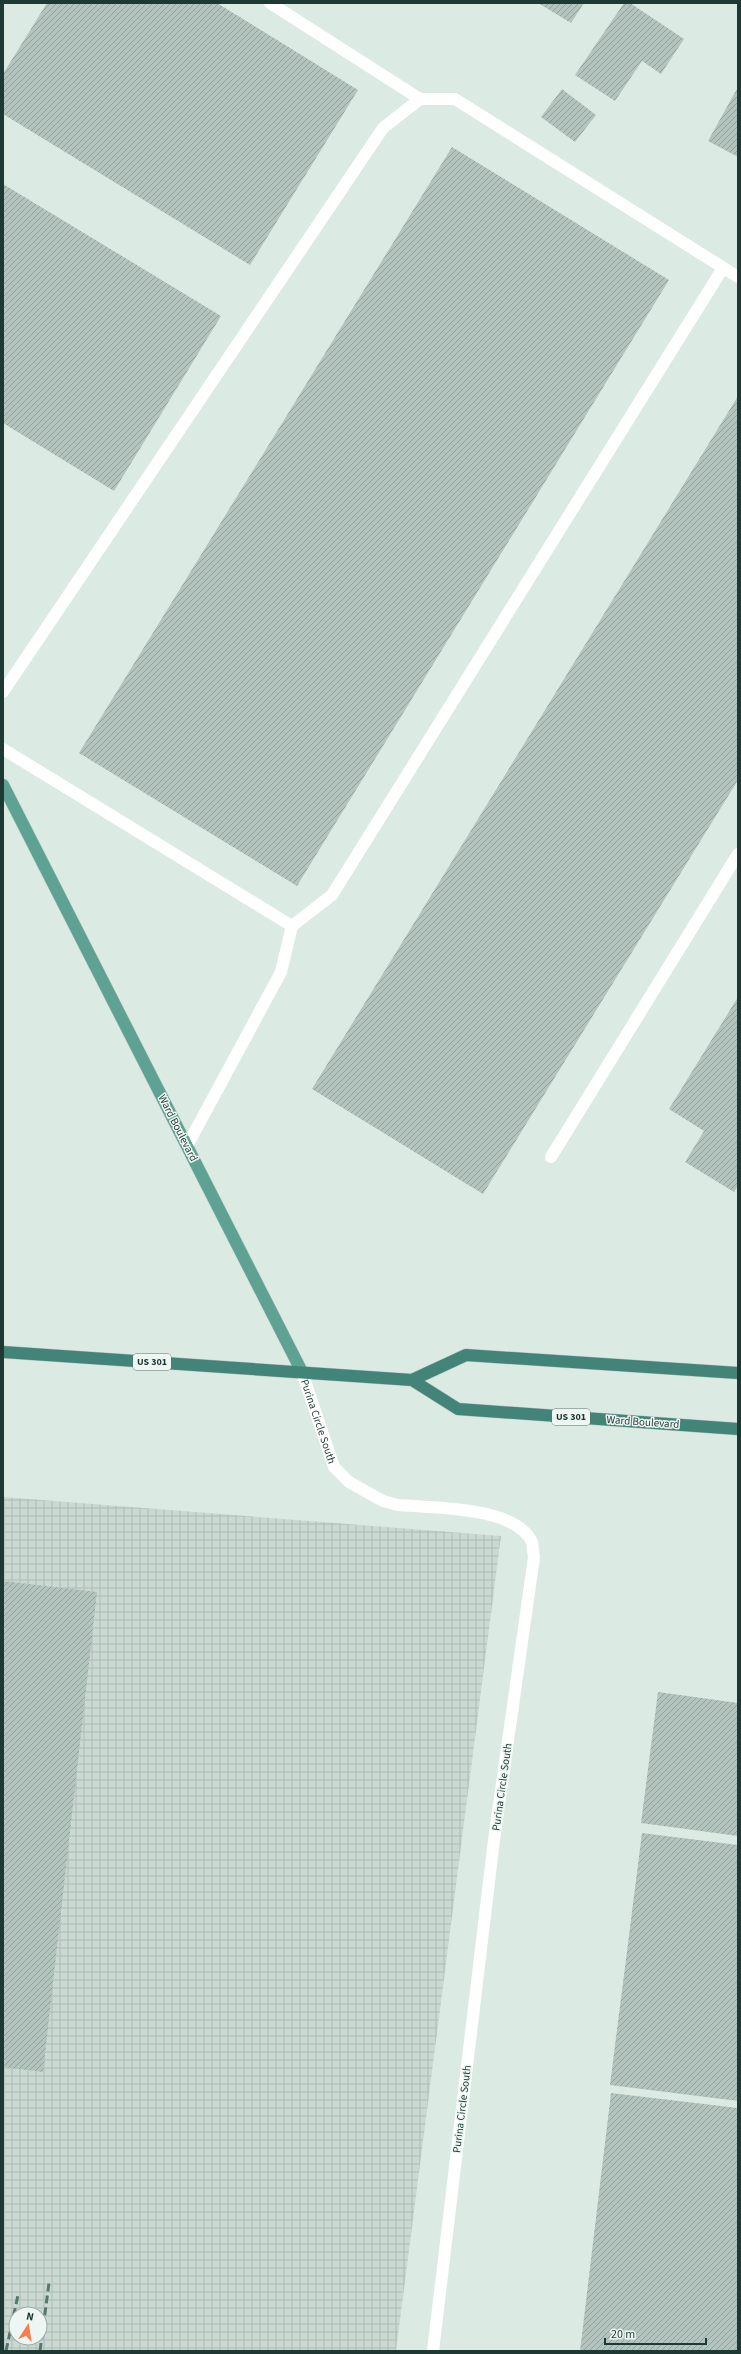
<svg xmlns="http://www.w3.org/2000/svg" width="741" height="2354" font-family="'Source Sans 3',sans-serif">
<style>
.industrial{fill:url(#industrial-grid);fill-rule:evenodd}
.building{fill:url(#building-hatch)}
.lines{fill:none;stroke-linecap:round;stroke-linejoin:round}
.primary-casing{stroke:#bcc4c2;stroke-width:13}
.trunk-casing{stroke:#bcc4c2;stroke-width:13}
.service{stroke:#fff;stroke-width:12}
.minor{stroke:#fff;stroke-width:12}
.primary{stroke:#5ea293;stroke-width:12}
.trunk{stroke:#438478;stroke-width:12}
.rail{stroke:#57766f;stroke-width:3;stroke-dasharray:8 4;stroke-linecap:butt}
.labels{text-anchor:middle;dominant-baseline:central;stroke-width:3;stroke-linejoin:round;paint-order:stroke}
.shield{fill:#edf6f2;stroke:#5c726c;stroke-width:1}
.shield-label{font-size:10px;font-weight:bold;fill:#1e3933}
.street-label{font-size:11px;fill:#1e3933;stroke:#edf6f2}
</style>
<defs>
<pattern id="industrial-grid" width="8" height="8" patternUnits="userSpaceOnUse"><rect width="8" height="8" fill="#cbd9d3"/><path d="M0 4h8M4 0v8" fill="none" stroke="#aebbb6"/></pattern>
<pattern id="building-hatch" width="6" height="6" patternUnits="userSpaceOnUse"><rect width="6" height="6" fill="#b2c4bd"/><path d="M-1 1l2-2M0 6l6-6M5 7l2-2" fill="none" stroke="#90a09a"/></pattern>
</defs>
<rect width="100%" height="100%" fill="#dceae4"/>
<path class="industrial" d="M3 1497 501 1536 396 2351H3ZM16 2314H40V2338H16Z"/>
<path class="building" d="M47 3H217L358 90 250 265 3 114V74Z
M538 3H584L571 23Z
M624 3H630L684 39 661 74 642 61 615 101 575 75Z
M738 87V157L708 141Z
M562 89 596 115 575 142 541 117Z
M452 147 669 280 297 886 79 753Z
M3 184 221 316 114 491 3 423Z
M738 396V780L483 1194 312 1089Z
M738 997V1186L734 1192 685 1162 704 1131 669 1109Z
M3 1581 97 1592 43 2072 3 2067Z
M658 1692 738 1703V1836L641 1823Z
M642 1833 738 1845V2101L610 2085Z
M611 2093 738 2108V2351H580Z"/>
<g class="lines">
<defs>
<path id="primary" d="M3 785 302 1372"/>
<path id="trunk" d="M3 1352 412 1380 458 1409 738 1429
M412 1380 466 1355 738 1373"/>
</defs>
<use href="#primary" class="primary-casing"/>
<use href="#trunk" class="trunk-casing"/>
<path class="service" d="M270 3 420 99
M3 692 383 128 420 99H455L738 277
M3 749 292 926 281 972 187 1146
M292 926 332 895 723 268
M551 1157 738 854"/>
<path class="minor" id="s1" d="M302 1372 334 1467 349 1482 383 1501 398 1505C433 1508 515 1506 532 1542 533 1546 533 1552 534 1557L494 1840 433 2351"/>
<use href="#primary" class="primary"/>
<use href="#trunk" class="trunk"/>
<path class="rail" d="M6 2351 18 2295
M40 2351 49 2283"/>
</g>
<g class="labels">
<g class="shield">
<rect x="133" y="1354" width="38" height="16" rx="3"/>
<rect x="552" y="1409" width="38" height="16" rx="3"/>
</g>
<g class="shield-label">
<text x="152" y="1362">US 301</text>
<text x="571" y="1417">US 301</text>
</g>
<g class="street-label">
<text transform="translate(178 1128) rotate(63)">Ward Boulevard</text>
<text stroke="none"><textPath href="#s1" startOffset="52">Purina Circle South</textPath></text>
<text transform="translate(643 1422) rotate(4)">Ward Boulevard</text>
<text transform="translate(502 1787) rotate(-82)">Purina Circle South</text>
<text transform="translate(462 2109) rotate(-83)">Purina Circle South</text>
</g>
</g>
<rect width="741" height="2354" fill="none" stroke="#1e3933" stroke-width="8"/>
<g transform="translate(28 2326) rotate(12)"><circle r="19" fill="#edf6f2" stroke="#9aaaa6"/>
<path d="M0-3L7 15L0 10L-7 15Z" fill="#f97d4b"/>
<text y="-6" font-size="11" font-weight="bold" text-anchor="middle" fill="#1e3933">N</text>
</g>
<path d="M605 2338v6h101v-6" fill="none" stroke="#1e3933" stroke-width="2"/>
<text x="611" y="2338" font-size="12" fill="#1e3933" stroke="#edf6f2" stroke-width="3" paint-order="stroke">20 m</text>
</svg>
